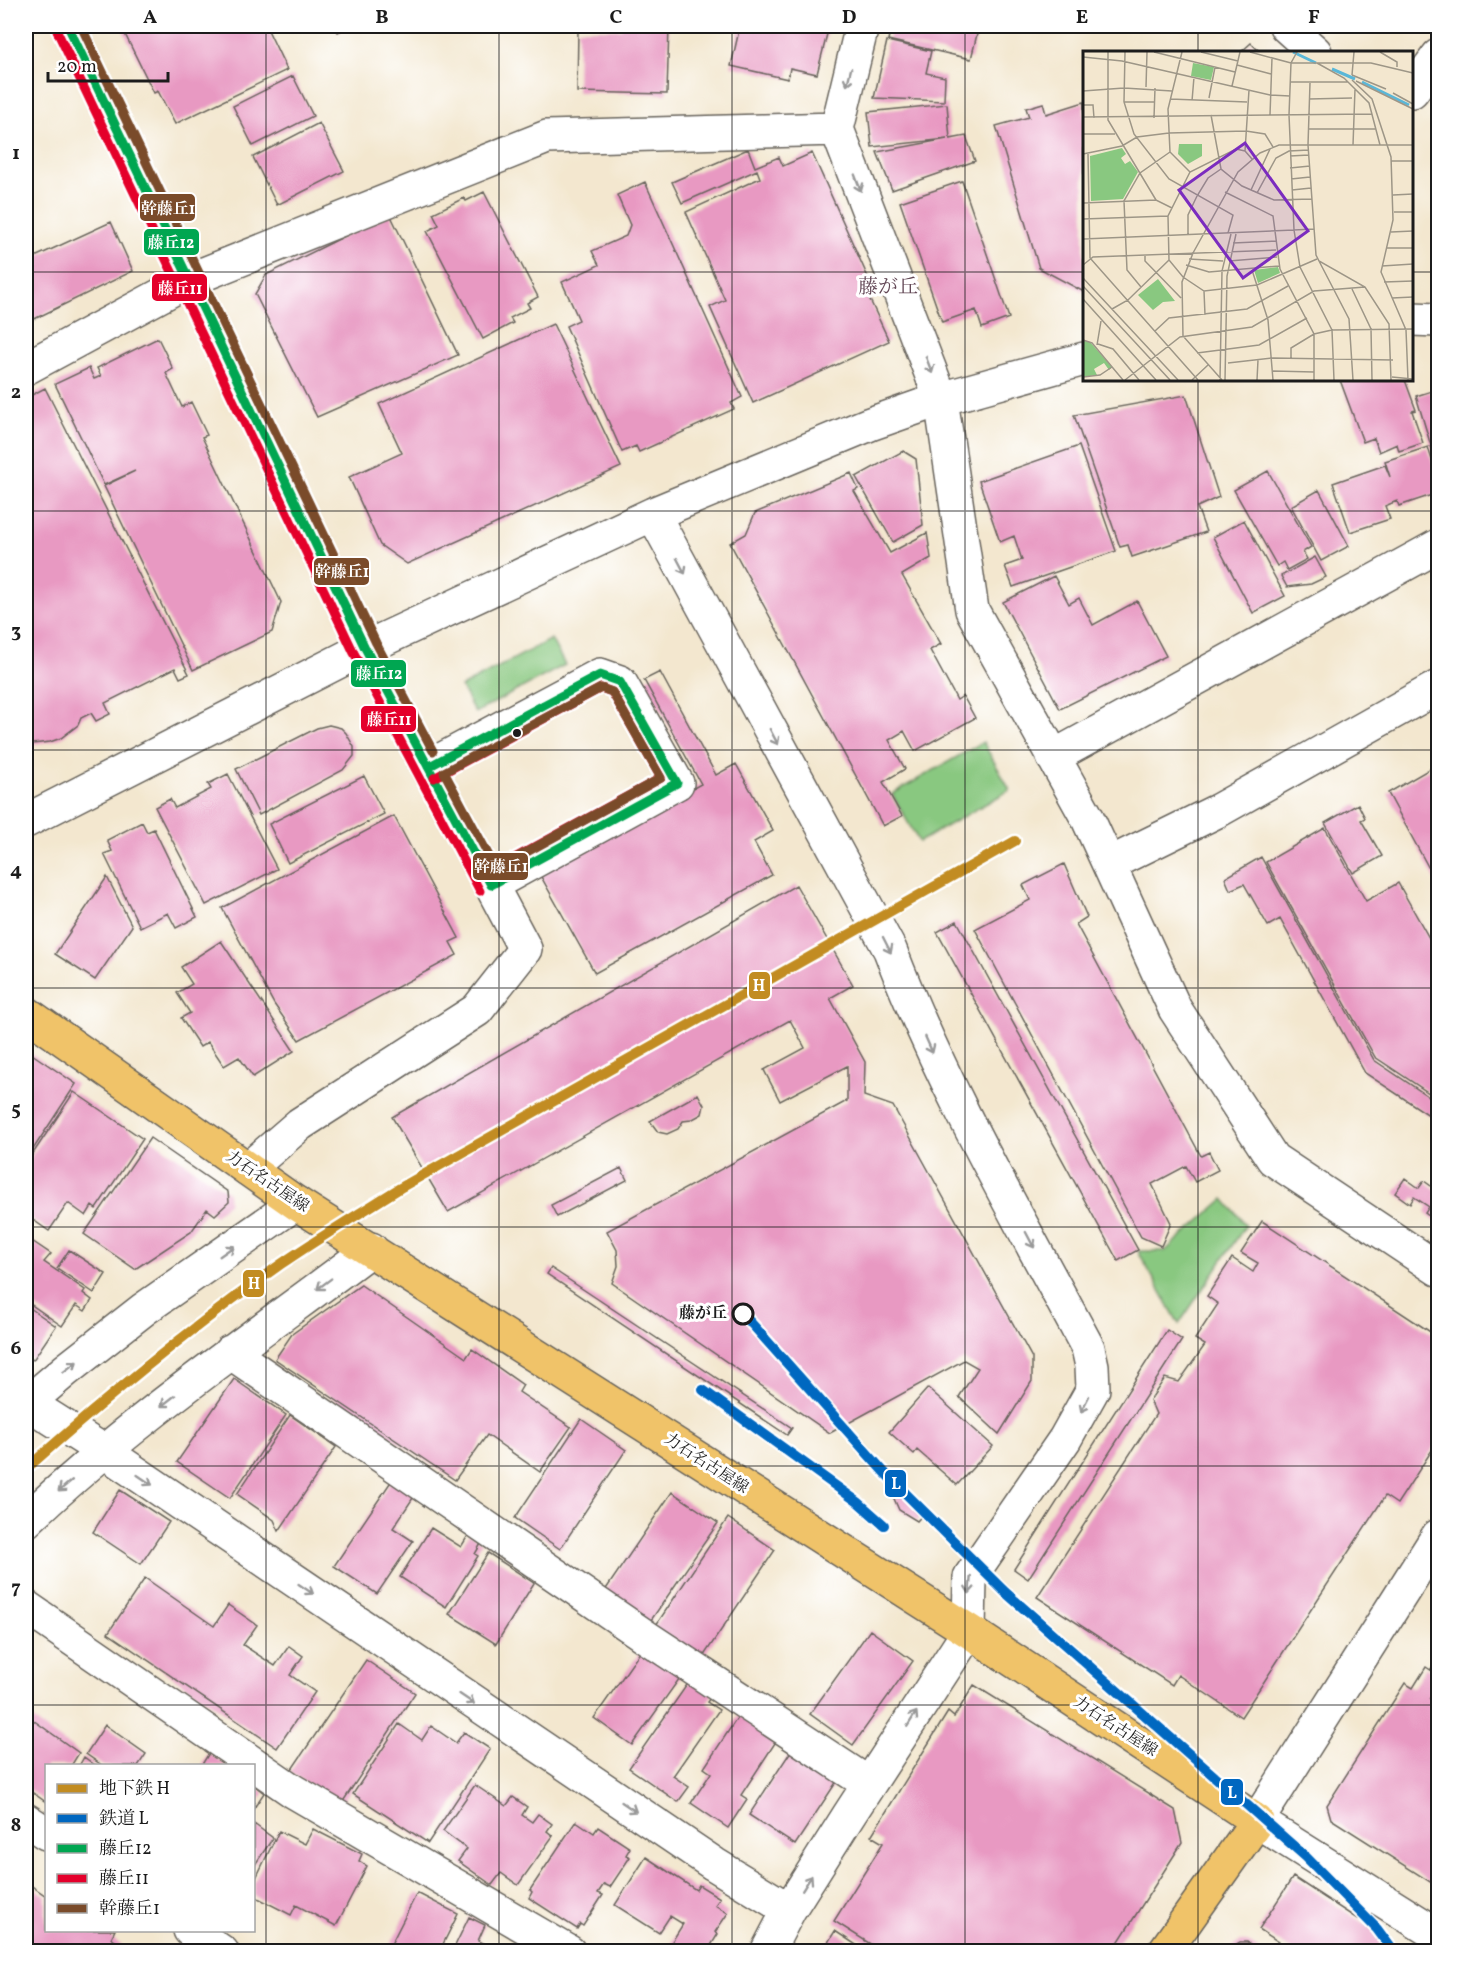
<svg xmlns="http://www.w3.org/2000/svg" width="1464" height="1977" font-family="Vollkorn,'Noto Serif JP',serif">
<style>
.green{fill:#89c880;stroke:#52724e;stroke-width:1.5}
.building{fill:#e899c2}
.lines{fill:none;stroke-linecap:round;stroke-linejoin:round}
.minor-casing{stroke:#67635b;stroke-width:36}
.major-casing{stroke:#67635b;stroke-width:36}
.minor{stroke:#fff;stroke-width:33}
.major{stroke:#f0c369;stroke-width:33}
.bus-1-casing{stroke:#fff;stroke-width:14}
.bus-2-casing{stroke:#fff;stroke-width:14}
.bus-3-casing{stroke:#fff;stroke-width:14}
.bus-1{stroke:#00a651;stroke-width:9}
.bus-2{stroke:#e4002b;stroke-width:9}
.bus-3{stroke:#7a4b2a;stroke-width:9}
.rail-1-casing{stroke:#fff;stroke-width:15}
.rail-1{stroke:#0067c0;stroke-width:10}
.metro-1-casing{stroke:#fff;stroke-width:15}
.metro-1{stroke:#c28c21;stroke-width:10}
.oneway{stroke:#999}
.grid{fill:none;stroke:#1c1c1c;stroke-width:1.5;stroke-opacity:0.55}
.bus-dot{fill:#1c1c1c;stroke:#fff;stroke-width:2}
.stop-dot{fill:#fff;stroke:#1c1c1c;stroke-width:3}
.labels{text-anchor:middle;dominant-baseline:central;stroke-width:6;stroke-linejoin:round;paint-order:stroke}
.street-label{font-size:16px;fill:#1c1c1c;stroke:#fff}
.stop-label{font-size:16px;font-weight:bold;fill:#1c1c1c;stroke:#fff;text-anchor:end}
.quarter-label{font-size:20px;fill:#634856;stroke:#fff}
.inset-river{fill:none;stroke:#5ab7d8;stroke-width:3}
.inset-road{fill:none;stroke:#9d9687;stroke-width:1.5}
.view{fill:#7b2cbf;fill-opacity:0.15;stroke:#7b2cbf;stroke-width:3}
.inset-edge{fill:none;stroke:#1c1c1c;stroke-width:3}
.line-badge{stroke:#fff;stroke-width:2}
.badge-label{font-size:16px;text-anchor:middle;font-weight:bold;fill:#fff}
.neatline{fill:none;stroke:#1c1c1c;stroke-width:2}
.grid-label{font-size:20px;text-anchor:middle;font-weight:bold;fill:#1c1c1c}
</style>
<rect width="100%" height="100%" fill="#fff"/>
<filter id="ink" filterUnits="userSpaceOnUse"><feTurbulence type="fractalNoise" baseFrequency=".0167" numOctaves="2"/><feDisplacementMap in="SourceGraphic" scale="12" xChannelSelector="R" yChannelSelector="G"/><feConvolveMatrix kernelMatrix="1 2 1 2 8 2 1 2 1" color-interpolation-filters="sRGB"/></filter>
<filter id="wash" filterUnits="userSpaceOnUse"><feTurbulence type="fractalNoise" baseFrequency=".008" numOctaves="4" result="noise"/><feDisplacementMap in="SourceGraphic" scale="24" xChannelSelector="R" yChannelSelector="G"/><feGaussianBlur stdDeviation="1.35" result="paint"/><feColorMatrix in="noise" values="0 0 0 0 0 0 0 0 0 0 0 0 0 0 0 0 0 1.4 0 .05"/><feComposite in="paint" operator="in"/></filter>
<g filter="url(#wash)">
<rect width="100%" height="100%" fill="#f3e7cf"/>
<path class="green" d="M551 639 565 665 475 713 461 687Z
M983 742 1010 790 919 842 892 794Z
M1224 1199 1246 1225 1179 1324 1138 1251H1165Z"/>
<g id="blocks">
<path class="building" d="M121 26H266L287 70 175 124 158 91 154 93Z
M335 26H350L338 32Z
M622 26 669 27 667 94 577 92 578 29H622Z
M740 26H829L817 74 790 68 788 79 731 66Z
M891 26H979L971 59 888 40Z
M1378 26H1394L1388 33Z
M887 41 931 51 926 73 945 77 944 101 874 98Z
M1251 43 1260 52H1241Z
M293 76 313 116 253 146 233 106Z
M1084 102V292L1039 268 996 126 1029 117 1026 108 1043 103 1046 114Z
M947 104 950 139 966 136 975 161 892 190 877 152 947 139 872 147 868 112Z
M319 123 344 171 277 205 253 157Z
M748 149 755 167 779 157 783 166 812 153 871 284 864 287 889 341 753 403 710 307 725 300 686 212 760 178 757 170 682 203 672 182Z
M962 181 1009 318 982 328 976 310 942 322 900 202Z
M645 182 742 397 731 403 734 409 639 452 636 446 622 452 566 326 579 320 562 282 599 265 592 251 626 236 630 225 617 195Z
M484 192 538 297 527 303 530 308 510 318 513 323 483 339 427 231 439 225 433 213 464 198 466 201Z
M390 214 458 355 317 417 255 294 266 275Z
M111 222 133 271 26 323V261Z
M553 324 621 467 407 564 380 545 349 477 402 453 379 404Z
M158 338 173 369 166 373 182 407 191 402 207 435 202 437 281 602 272 632 193 670 104 486 135 471 104 485 55 384 89 368 94 379 101 376 97 368Z
M1340 380H1405L1416 410 1412 411 1423 443 1399 451 1397 444 1379 452 1374 438 1363 442Z
M45 388 189 674 180 678 175 668 105 703 110 714 96 721 91 713 81 718 78 725 61 738 50 742 32 744 26 748V398Z
M1438 389V469L1416 396Z
M1186 395 1219 497 1197 507 1206 532 1132 557 1128 545 1120 547 1074 415Z
M1079 446 1116 551 1013 587 1005 566 1022 560 1014 536 1000 542 979 481Z
M1428 447 1438 480V493L1399 506 1397 501 1385 506 1390 519 1350 532 1333 483 1385 465 1390 477 1385 461Z
M903 451 916 459 923 525 893 542 856 477Z
M1268 471 1311 547 1303 552 1307 559 1287 570 1283 562 1277 566 1234 490Z
M851 473 858 489 854 491 890 553 927 533 931 558 902 575 941 644 930 650 957 700 963 696 975 718 915 751 904 731 889 740 905 769 883 782 902 816 883 826 730 543 746 534 755 513Z
M1319 490 1349 546 1321 561 1291 506Z
M1244 520 1285 596 1253 613 1213 537Z
M1315 557 1326 577 1311 584 1287 587 1281 576Z
M1054 576 1069 604 1079 598 1093 625 1137 601 1166 656 1060 709 1003 602Z
M660 672 716 775 736 764 773 831 754 842 772 875 595 973 539 873 701 784 644 680Z
M329 725 341 728 346 733 354 747V756L343 770 259 815 236 769 317 728Z
M1438 764V885L1388 793Z
M228 774 277 869 206 905 155 807 170 799 175 808 211 789 208 784Z
M364 776 384 814 288 863 269 824Z
M1358 804 1365 818 1361 820 1382 856 1353 873 1325 823Z
M394 816 459 938 450 942 457 955 299 1040 274 1004 222 908Z
M142 822 147 832 154 829 197 917 176 928 168 913 140 927 104 854 112 851 107 840Z
M1325 828 1366 901 1398 883 1438 954V1099L1375 1057 1266 862Z
M1261 857 1374 1060 1438 1103V1121L1365 1073 1280 919 1268 926 1244 884 1230 890 1225 878Z
M1064 864 1087 917 1076 924 1201 1156 1209 1152 1218 1170 1195 1182 1186 1166 1152 1184 1171 1223 1161 1246 1141 1237 975 929 1030 900 1023 885Z
M107 877 132 926 95 980 55 954Z
M796 885 853 985 830 998 865 1062 864 1096 893 1106 1032 1358V1381L999 1434 959 1397 978 1368 964 1360 830 1433 612 1283 618 1266 617 1250 607 1231 847 1101V1066L780 1101 764 1070 805 1048 790 1020 448 1212 392 1117Z
M957 921 1138 1250 1118 1261 937 932Z
M221 941 294 1051 253 1077 239 1057 224 1066 208 1042 200 1047 181 1018 190 1013 177 993 192 984 181 967Z
M26 1050 76 1084 26 1160Z
M74 1092 143 1139 96 1209 92 1206 86 1216 68 1203 49 1231 26 1215V1164Z
M698 1094 704 1105 702 1114 691 1120 683 1121 678 1129 667 1134 658 1132 650 1121Z
M150 1138 228 1192 229 1202 215 1215 207 1209 191 1232 135 1269 84 1234Z
M621 1168 627 1180 557 1217 551 1205Z
M1405 1178 1419 1188 1424 1181 1438 1191 1435 1198 1438 1200V1223L1425 1213 1429 1207 1414 1197 1410 1204 1395 1193Z
M1262 1221 1438 1337V1441L1397 1504 1385 1496 1241 1717 1178 1675 1172 1685 1037 1597 1156 1414 1150 1400 1165 1378 1179 1382 1205 1345 1195 1339 1218 1304 1207 1296 1232 1258 1253 1272 1258 1263 1241 1253Z
M26 1237 51 1254 44 1262 85 1290 83 1293 92 1300 85 1311 76 1305 62 1326 26 1301Z
M69 1250 106 1274 94 1293 57 1268Z
M551 1268 792 1428 787 1435 547 1274Z
M361 1285 466 1358 472 1349 523 1385 519 1392 571 1427 540 1472 487 1435 455 1480 275 1359 292 1334Z
M27 1306 56 1326 33 1360 26 1355V1309Z
M1167 1330 1182 1340 1028 1579 1014 1569Z
M234 1379 286 1415 230 1498 177 1462Z
M928 1388 993 1446 957 1485 917 1450 914 1454 889 1432Z
M290 1415 336 1447 279 1531 274 1520 237 1494Z
M581 1419 626 1450 560 1549 515 1518Z
M392 1480 415 1495 393 1528 413 1541 377 1594 334 1566Z
M900 1484 928 1509 917 1521 899 1510 892 1494Z
M120 1490 169 1522 141 1564 93 1532Z
M672 1492 718 1523 647 1626 602 1595Z
M728 1518 775 1550 701 1660 654 1628Z
M431 1528 461 1547 469 1534 482 1542 475 1554 478 1556 446 1607 400 1577Z
M488 1553 534 1583 496 1644 449 1614Z
M145 1578 214 1626 228 1605 257 1625 243 1645 275 1666 289 1646 303 1656 290 1675 315 1692 277 1748 108 1633Z
M870 1630 913 1661 853 1745 810 1714Z
M643 1648 682 1675 632 1745 594 1718Z
M1438 1658V1673L1431 1669Z
M366 1660 415 1693 340 1806 290 1772Z
M1426 1667 1438 1675V1703L1429 1698 1438 1704V1887L1331 1819 1327 1805 1405 1683 1413 1688Z
M691 1679 713 1694 707 1702 719 1710 673 1776 689 1787 678 1802 629 1768Z
M974 1685 1175 1810 1182 1843 1112 1952H946L941 1948 939 1952H883L834 1921 883 1843 871 1836 948 1712 954 1717Z
M26 1715 79 1753 71 1766H46V1802L26 1788Z
M739 1715 777 1740 741 1795 747 1799 728 1828 691 1803 711 1773 704 1768Z
M399 1724 422 1740 431 1726 456 1743 464 1732 490 1749 428 1843 353 1794Z
M105 1725 146 1754 138 1766H103L86 1754Z
M793 1748 839 1778 795 1845 749 1815Z
M209 1753 227 1766H201Z
M84 1757 96 1766H79Z
M475 1785 506 1806 513 1797 527 1807 522 1815 532 1822 538 1814 552 1824 547 1831 553 1836 518 1885 501 1873 492 1885 458 1861 467 1849 443 1831Z
M255 1786 264 1793 254 1808V1788Z
M576 1821 594 1833 598 1827 630 1848 626 1855 630 1857 610 1887 604 1884 598 1893 603 1895 583 1926 580 1924 577 1929 529 1898 532 1892 530 1890Z
M254 1824 273 1838 254 1866Z
M313 1829 362 1854 359 1861 367 1866 336 1926 296 1905 291 1915 254 1896V1882L279 1831 305 1844Z
M646 1857 696 1890 699 1885 720 1898 715 1905 728 1913 715 1932 718 1934 707 1952H684L671 1943 683 1924 670 1916 659 1933 615 1905Z
M1293 1877 1391 1941 1384 1952H1294L1259 1929Z
M26 1882 46 1896V1930H115L111 1938 131 1952H26Z
M417 1893 458 1914 439 1952H387Z
M469 1917 485 1925 478 1941 500 1952H452Z
M835 1931 867 1952H822Z
M1240 1942H1247L1262 1952H1230L1233 1946Z"/>
</g>
</g>
<g filter="url(#ink)">
<use href="#blocks" fill-opacity="0" stroke="#67635b" stroke-width="1.5"/>
<g class="lines">
<defs>
<path id="minor" d="M68 26 365 648 525 949 477 1010 300 1124 248 1169
M862 26 837 129 941 399 972 610 1088 819 1175 1009 1273 1159 1438 1269
M1286 26 1315 52
M1412 91 1438 56
M1412 319 1438 320
M26 368 189 280 547 137 837 129
M653 514 890 950C943 1088 1018 1217 1088 1348L1092 1366 1093 1389 1065 1439 970 1577 969 1631 849 1815 789 1910 767 1952
M1053 757 1438 546
M428 767 600 675 620 682 677 783 491 885
M26 821 365 648 653 514 870 424 941 399 1084 359
M1109 864 1219 810 1438 687
M230 1352 649 1639 869 1784
M26 1402 105 1452 714 1864 789 1910
M26 1404 66 1370 144 1309 296 1203
M26 1521C132 1420 254 1337 371 1249
M1438 1536 1257 1821 1438 1935
M26 1607 293 1791 569 1952
M26 1820 46 1833
M190 1930 222 1952"/>
<path id="major" d="M26 1013 296 1203 969 1631 1257 1821 1164 1952"/>
</defs>
<use href="#minor" class="minor-casing"/>
<use href="#major" class="major-casing"/>
<use href="#minor" class="minor"/>
<use href="#major" class="major"/>
<defs>
<path id="bus-1" d="M68 26 365 648 491 885
M428 767 600 675 620 682 677 783 491 885"/>
<path id="bus-2" d="M57 31 354 653 480 891
M434 778 601 688 612 692 661 778 485 874"/>
<path id="bus-3" d="M81 26 376 643 433 751
M601 688 612 692 661 778 496 869 444 772Z"/>
</defs>
<use href="#bus-1" class="bus-1-casing"/>
<use href="#bus-2" class="bus-2-casing"/>
<use href="#bus-3" class="bus-3-casing"/>
<use href="#bus-1" class="bus-1"/>
<use href="#bus-2" class="bus-2"/>
<use href="#bus-3" class="bus-3"/>
<defs>
<path id="rail-1" d="M743 1314 884 1472 1005 1592 1306 1857 1377 1929 1394 1952
M703 1390 858 1502 884 1525"/>
</defs>
<use href="#rail-1" class="rail-1-casing"/>
<use href="#rail-1" class="rail-1"/>
<defs>
<path id="metro-1" d="M26 1469C108 1396 192 1327 281 1264 320 1237 360 1213 400 1188L1015 841"/>
</defs>
<use href="#metro-1" class="metro-1-casing"/>
<use href="#metro-1" class="metro-1"/>
</g>
<defs><path id="oneway-shaft" d="M-6 0H5M1.5-3L5.5 0L1.5 3" fill="none" stroke-width="1.6" stroke-linecap="round" stroke-linejoin="round" transform="scale(1.5)"/></defs>
<g class="oneway">
<use href="#oneway-shaft" transform="translate(849 77) rotate(104)"/>
<use href="#oneway-shaft" transform="translate(858 183) rotate(69)"/>
<use href="#oneway-shaft" transform="translate(929 365) rotate(69)"/>
<use href="#oneway-shaft" transform="translate(681 566) rotate(62)"/>
<use href="#oneway-shaft" transform="translate(774 737) rotate(62)"/>
<use href="#oneway-shaft" transform="translate(887 945) rotate(63)"/>
<use href="#oneway-shaft" transform="translate(929 1045) rotate(66)"/>
<use href="#oneway-shaft" transform="translate(1030 1240) rotate(62)"/>
<use href="#oneway-shaft" transform="translate(227 1251) rotate(-35)"/>
<use href="#oneway-shaft" transform="translate(324 1284) rotate(143)"/>
<use href="#oneway-shaft" transform="translate(70 1367) rotate(-38)"/>
<use href="#oneway-shaft" transform="translate(168 1401) rotate(142)"/>
<use href="#oneway-shaft" transform="translate(1085 1404) rotate(117)"/>
<use href="#oneway-shaft" transform="translate(145 1480) rotate(34)"/>
<use href="#oneway-shaft" transform="translate(65 1486) rotate(140)"/>
<use href="#oneway-shaft" transform="translate(970 1585) rotate(95)"/>
<use href="#oneway-shaft" transform="translate(306 1589) rotate(34)"/>
<use href="#oneway-shaft" transform="translate(467 1699) rotate(34)"/>
<use href="#oneway-shaft" transform="translate(912 1719) rotate(-58)"/>
<use href="#oneway-shaft" transform="translate(629 1807) rotate(34)"/>
<use href="#oneway-shaft" transform="translate(807 1883) rotate(-58)"/>
</g>
</g>
<path class="grid" d="M266 26V1952M499 26V1952M732 26V1952M965 26V1952M1198 26V52M26 272H1084M1412 272H1438M1198 380V1952M26 511H1438M26 750H1438M26 988H1438M26 1227H1438M26 1466H1438M26 1705H1438"/>
<circle class="bus-dot" cx="517" cy="733" r="5"/>
<circle class="stop-dot" cx="743" cy="1314" r="10"/>
<g class="labels">
<g class="street-label">
<text transform="translate(267 1182) rotate(34)">力石名古屋線</text>
<text transform="translate(706 1464) rotate(33)">力石名古屋線</text>
<text transform="translate(1115 1727) rotate(33)">力石名古屋線</text>
</g>
<g class="stop-label">
<text x="727" y="1314">藤が丘</text>
</g>
<g class="quarter-label">
<text x="888" y="288">藤が丘</text>
</g>
</g>
<g transform="translate(1083 51)">
<rect width="330" height="330" fill="#f3e7cf"/>
<path d="M110 12 131 16 128 29 108 25ZM119 93V105L105 113 95 103 96 93ZM39 97 43 103 38 107 42 113 47 110 55 121 40 148 8 150 7 105ZM195 216 197 222 175 232 171 219ZM75 228 92 250 80 251 70 259 55 244ZM0 289 7 291 29 316 26 319 21 312 11 318 14 324 0 326Z" fill="#89c880"/>
<path class="inset-river" d="M210 1 233 12M249 18 272 28M279 31 326 54"/>
<path class="inset-road" d="M25 1V69L73 149M42 1 41 51 51 83 86 128 150 164 145 182M71 1 152 21M99 1 85 58 87 101 107 121M118 1 155 10M167 1 208 12H288L330 22M214 1 208 12 206 64 211 179 231 178M297 1 314 11V16M0 6 39 10 187 44 207 45M234 12 261 27 286 52 297 94M154 14 188 23M269 24 303 38M269 24 271 1M269 29 289 48 308 106 310 169 298 221 323 279 325 329M273 30 330 58M207 31H265M227 32 225 94 233 204 236 210 282 236 306 273 308 329M149 35 157 1M63 36 64 1M41 37 89 40M0 40 41 37M310 42 330 53M126 47 132 16M87 48 164 51M226 48 269 47M109 50 111 26M41 51H71M0 54H10L11 67M128 64 138 118 159 135 191 149 229 148M187 64 189 7M0 66 289 63M71 67 72 37M225 78H293M0 83H32M270 94 272 38M162 100 166 39M0 103 39 95 54 86 86 82 163 80 182 83 190 96M5 103 7 207 115 329M207 105 226 104M169 108 162 100 153 98 107 121 85 165 86 209 100 226 121 240 174 234 234 208M308 110H330M207 117 227 115M208 128 227 126M168 139 187 98M209 139 228 137M142 141 190 165 197 218 231 283V329M174 142 193 107 206 100 226 99M310 144 330 143M0 152 73 149 89 157M311 161H330M0 168 85 165M308 181 330 180M105 184V164L114 145 125 127 138 118M0 188 211 179 217 216 249 279 330 278M150 192 193 190M304 197H330M62 204V210L98 247M106 208 140 210M146 210 194 206M236 210 266 268 270 329M0 214 10 206 193 199M103 214 126 221 196 215M299 215 330 213M169 219 185 269 190 329M0 227 95 329M301 231 330 230M0 235 87 329M58 236 44 219 41 150 57 122 87 101M269 238 288 278 289 329M121 240 122 264M309 247 330 246M0 248 73 329M29 258 45 249 86 209M72 280 86 267 164 258 205 235M0 289 9 292 40 329M15 293 30 298 56 329M14 294 18 270M114 302 176 294 224 267M208 307V297L231 283 249 279 251 329M145 312 190 307 310 309M190 320 231 321M0 326 17 324 29 316M309 326 330 328M42 329 97 286 169 276 231 240 282 236M109 329 125 314M137 329 139 220 148 183M139 329 100 285 99 231 110 202 155 121 177 102 196 94H330M142 329 144 225 153 183M174 329 175 309"/>
<path class="view" d="M162 92 225 180 160 227 96 139Z"/>
<rect width="330" height="330" class="inset-edge"/>
</g>
<g class="line-badge">
<rect x="139" y="193" width="57" height="29" rx="6" fill="#7a4b2a"/>
<rect x="143" y="228" width="57" height="28" rx="6" fill="#00a651"/>
<rect x="151" y="273" width="57" height="29" rx="6" fill="#e4002b"/>
<rect x="313" y="557" width="57" height="29" rx="6" fill="#7a4b2a"/>
<rect x="350" y="659" width="57" height="29" rx="6" fill="#00a651"/>
<rect x="360" y="705" width="57" height="28" rx="6" fill="#e4002b"/>
<rect x="472" y="852" width="57" height="29" rx="6" fill="#7a4b2a"/>
<rect x="748" y="971" width="23" height="29" rx="6" fill="#c28c21"/>
<rect x="242" y="1269" width="23" height="29" rx="6" fill="#c28c21"/>
<rect x="884" y="1469" width="23" height="29" rx="6" fill="#0067c0"/>
<rect x="1220" y="1778" width="24" height="28" rx="6" fill="#0067c0"/>
</g>
<g class="badge-label">
<text x="168" y="214">幹藤丘1</text>
<text x="171" y="248">藤丘12</text>
<text x="180" y="294">藤丘11</text>
<text x="342" y="577">幹藤丘1</text>
<text x="379" y="679">藤丘12</text>
<text x="389" y="725">藤丘11</text>
<text x="501" y="872">幹藤丘1</text>
<text x="759" y="991">H</text>
<text x="254" y="1289">H</text>
<text x="896" y="1489">L</text>
<text x="1232" y="1798">L</text>
</g>
<rect width="1464" height="1977" fill="none" stroke="#fff" stroke-width="66"/>
<rect x="45" y="1764" width="210" height="168" fill="#ffffff" stroke="#a4a4a4" stroke-width="1.5"/>
<rect x="57" y="1784" width="30" height="9" fill="#c28c21" stroke="#a4a4a4" stroke-width="1.5"/>
<text x="99" y="1794" font-size="18" fill="#1c1c1c">地下鉄 H</text>
<rect x="57" y="1814" width="30" height="9" fill="#0067c0" stroke="#a4a4a4" stroke-width="1.5"/>
<text x="99" y="1824" font-size="18" fill="#1c1c1c">鉄道 L</text>
<rect x="57" y="1844" width="30" height="9" fill="#00a651" stroke="#a4a4a4" stroke-width="1.5"/>
<text x="99" y="1854" font-size="18" fill="#1c1c1c">藤丘12</text>
<rect x="57" y="1874" width="30" height="9" fill="#e4002b" stroke="#a4a4a4" stroke-width="1.5"/>
<text x="99" y="1884" font-size="18" fill="#1c1c1c">藤丘11</text>
<rect x="57" y="1904" width="30" height="9" fill="#7a4b2a" stroke="#a4a4a4" stroke-width="1.5"/>
<text x="99" y="1914" font-size="18" fill="#1c1c1c">幹藤丘1</text>
<path d="M48 72v9h120v-9" fill="none" stroke="#1c1c1c" stroke-width="3"/>
<text x="57" y="72" font-size="18" fill="#1c1c1c" stroke="#ffffff" stroke-width="4.5" paint-order="stroke">20 m</text>
<rect x="33" y="33" width="1398" height="1911" class="neatline"/>
<g class="grid-label">
<text x="150" y="23">A</text>
<text x="382" y="23">B</text>
<text x="616" y="23">C</text>
<text x="849" y="23">D</text>
<text x="1082" y="23">E</text>
<text x="1314" y="23">F</text>
<text x="16" y="159">1</text>
<text x="16" y="398">2</text>
<text x="16" y="637">3</text>
<text x="16" y="876">4</text>
<text x="16" y="1115">5</text>
<text x="16" y="1354">6</text>
<text x="16" y="1593">7</text>
<text x="16" y="1831">8</text>
</g>
</svg>
